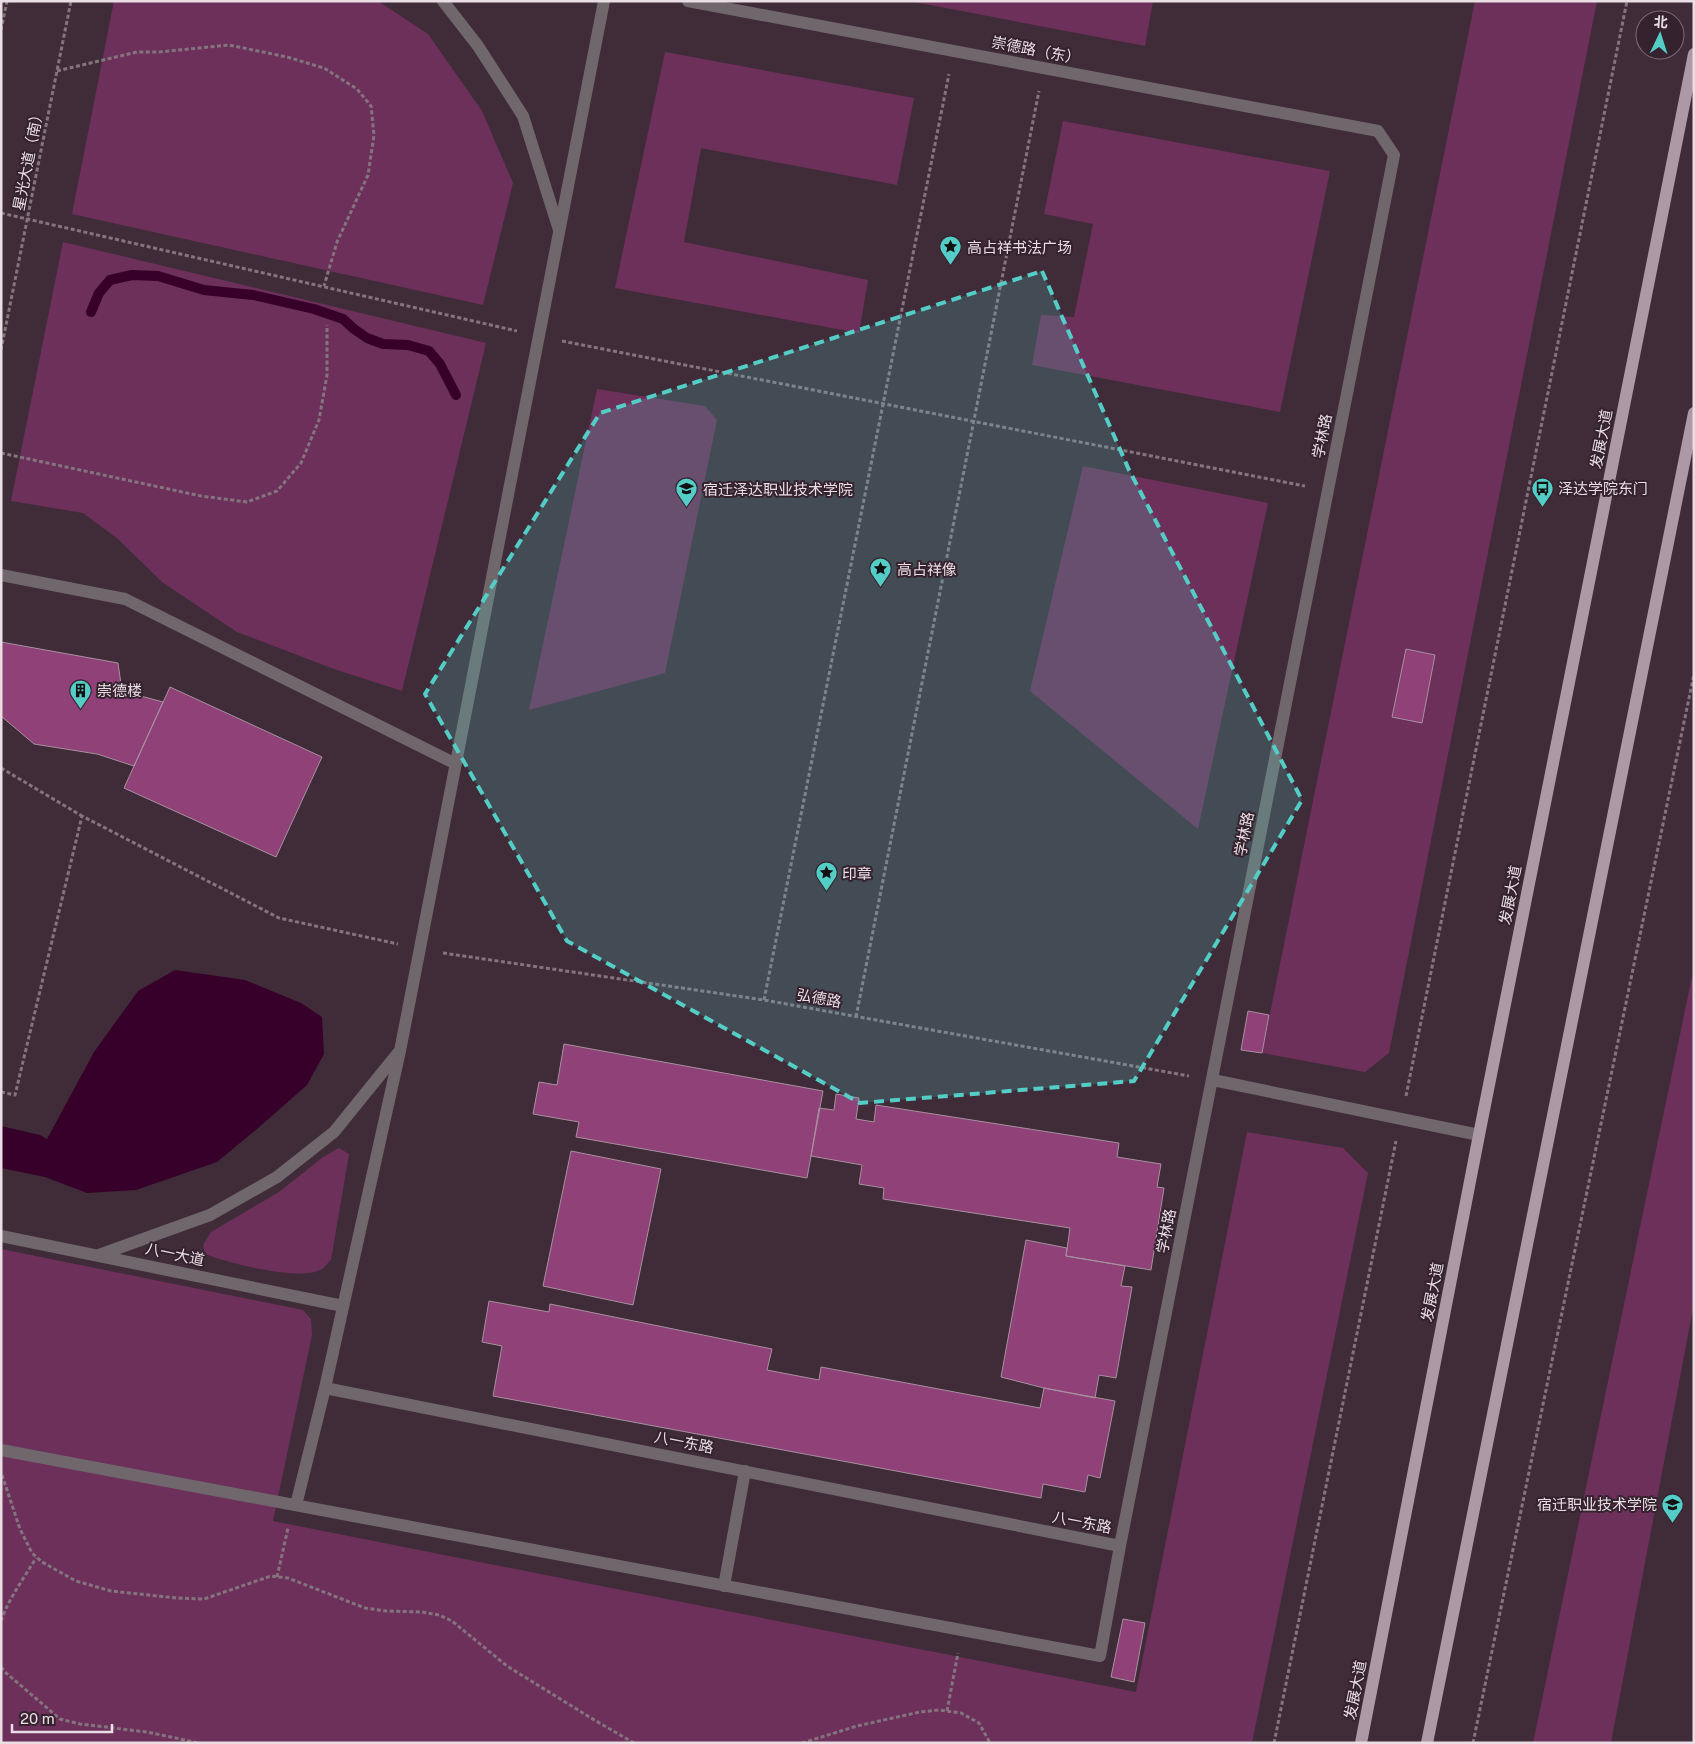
<svg xmlns="http://www.w3.org/2000/svg" width="1695" height="1744" font-family="'Public Sans','Noto Sans SC',sans-serif">
<style>
.green{fill:#6d305b}
.water{fill:#37002a}
.lines{fill:none;stroke-linecap:round;stroke-linejoin:round}
.stream{stroke:#37002a;stroke-width:10}
.building{fill:#8f4178;stroke:#a7919f}
.path{stroke:#84747e;stroke-width:3;stroke-dasharray:4 2.5;stroke-linecap:butt}
.service{stroke:#70676c;stroke-width:12}
.primary{stroke:#ac99a5;stroke-width:12}
.marked{fill:#54cdc7;fill-opacity:0.2;stroke:#54cdc7;stroke-width:4;stroke-dasharray:10 6;stroke-linejoin:round}
.labels{text-anchor:middle;dominant-baseline:central;stroke-width:4;stroke-linejoin:round;paint-order:stroke}
.street-label{font-size:15px;fill:#eadee5;stroke:#34222e}
.poi-label{font-size:15px;fill:#eadee5;stroke:#34222e;text-anchor:start}
</style>
<rect width="100%" height="100%" fill="#3f2c38"/>
<path class="green" d="M114 1H378L428 34 482 111 513 183 483 305 72 214Z
M909 1H1153L1145 46Z
M1475 1H1597L1389 1053 1365 1072 1262 1053Z
M665 52 914 98 897 185 701 148 684 242 868 280 859 333 615 288Z
M1063 121 1330 171 1280 412 1032 365 1041 315 1074 317 1093 224 1044 214Z
M63 242 486 343 402 691 334 669 237 632 162 582 118 539 83 513 11 501Z
M597 389 705 406 717 420 665 673 529 710Z
M1083 466 1268 503 1198 829 1030 691Z
M1694 967V1303L1611 1743H1533Z
M1247 1132 1343 1148 1368 1173 1252 1743H1V1249L303 1310 311 1319 312 1335 273 1521 1136 1692Z
M339 1148 349 1154 331 1260C327 1263 324 1269 320 1270 297 1281 228 1263 205 1254L203 1245 211 1232 279 1192 323 1157Z"/>
<path class="water" d="M175 970 245 980 301 1003 322 1017 324 1054 307 1085 257 1129 217 1162 136 1190 87 1193 45 1177 1 1168V1126L40 1135 47 1139 94 1052 138 991Z"/>
<g class="lines">
<path class="stream" d="M91 312 99 293 110 280 132 275 158 276 204 290 253 295 314 309 343 319 354 329 367 338 383 344 408 345 429 351 440 364 456 395"/>
</g>
<path class="building" d="M1 642 118 663 122 691 163 702 134 766 97 754 34 744 1 716Z
M1406 649 1435 655 1422 723 1392 717Z
M170 687 322 757 276 857 124 788Z
M1248 1011 1269 1015 1262 1053 1241 1050Z
M564 1044 823 1091 807 1178 576 1137 579 1122 533 1114 539 1082 557 1085Z
M836 1094 859 1098 856 1119 874 1122 876 1105 1119 1143 1117 1157 1161 1164 1157 1187 1164 1188 1151 1270 1066 1256 1070 1228 883 1199 884 1188 859 1184 862 1165 811 1156 819 1108 834 1110Z
M571 1151 661 1169 633 1305 543 1286Z
M1026 1240 1067 1248 1066 1256 1125 1266 1121 1286 1132 1287 1116 1378 1099 1375 1095 1398 1044 1388 1001 1377Z
M489 1301 549 1312 550 1304 772 1349 767 1370 819 1380 821 1367 1040 1408 1044 1388 1115 1401 1100 1478 1088 1475 1085 1492 1043 1484 1041 1498 493 1396 502 1346 482 1342Z
M1123 1619 1145 1623 1134 1682 1111 1677Z"/>
<g class="lines">
<path class="path" d="M1 30 7 1
M57 71 137 52H159L229 45 287 57 324 68 357 89 371 106 374 135 368 175 337 242 324 286
M1 213 517 331
M562 341 1305 486
M1 350 71 1
M1 453 201 496 247 502 277 491 301 463 319 420 327 375V325
M1 768 82 816
M443 953 764 1000 1189 1076
M764 1000 949 74
M856 1017 1039 91
M1 1092 15 1095 82 816 279 918 398 944
M1406 1096 1627 1
M2 1475 20 1529 32 1553 42 1562 76 1581 111 1591 176 1598 204 1599 271 1576 288 1578 365 1608 386 1611 422 1612 439 1615 452 1621 507 1666 591 1718 634 1743
M277 1577 288 1528
M1 1621C9 1598 24 1578 36 1558
M1 1667 5 1672 60 1719 80 1724 147 1732 199 1743
M947 1711 958 1653
M802 1743 857 1726 920 1712 939 1710 961 1713 979 1723 990 1743
M1274 1743 1396 1141
M1473 1743 1694 674"/>
<path class="service" d="M443 1 478 46 523 116 559 230
M1 575 125 599 456 764
M1213 1080 1479 1135
M1 1236 343 1306
M99 1255 210 1215 277 1177 334 1132 398 1053
M325 1388 1120 1546
M1 1450 1100 1656 1120 1546 1394 155 1378 131 688 1
M296 1505 325 1388 400 1051 604 1
M724 1586 745 1471"/>
<path class="primary" d="M1361 1743 1479 1135 1694 54
M1427 1743 1694 413"/>
</g>
<path class="marked" d="M1042 271 1129 470 1302 800 1134 1081 860 1103 567 941 425 694 600 413Z"/>
<defs>
<symbol id="sight-pin" viewBox="-11 -11 22 30"><path d="M0 17L-7.5 6A9.5 9.5 0 1 1 7.5 6Z" fill="#54cdc7" stroke="#34222e"/><path d="M0-6L1.8-2.2L6-1.7L2.9 1.2L3.7 5.4L0 3.3L-3.7 5.4L-2.9 1.2L-6-1.7L-1.8-2.2Z" fill="#111"/></symbol>
<symbol id="bus-pin" viewBox="-11 -11 22 30"><path d="M0 17L-7.5 6A9.5 9.5 0 1 1 7.5 6Z" fill="#54cdc7" stroke="#34222e"/><path d="M-5-6H5V4H4V6H2V4H-2V6H-4V4H-5ZM-3.5-4V0h7V-4ZM-3.5 1.2v1.5H-2V1.2ZM2 1.2v1.5H3.5V1.2Z" fill="#111"/></symbol>
<symbol id="university-pin" viewBox="-11 -11 22 30"><path d="M0 17L-7.5 6A9.5 9.5 0 1 1 7.5 6Z" fill="#54cdc7" stroke="#34222e"/><path d="M0-5L7-2L0 1L-7-2ZM-4 1L0 2.5L4 1V4Q0 6-4 4Z" fill="#111"/></symbol>
<symbol id="building-pin" viewBox="-11 -11 22 30"><path d="M0 17L-7.5 6A9.5 9.5 0 1 1 7.5 6Z" fill="#54cdc7" stroke="#34222e"/><path d="M-4-6H4V6H1V3H-1V6H-4ZM-2.5-4.3h1.7v1.8h-1.7ZM.8-4.3h1.7v1.8H.8ZM-2.5-1h1.7V.8h-1.7ZM.8-1h1.7V.8H.8Z" fill="#111"/></symbol>
</defs>
<g fill-rule="evenodd">
<use href="#sight-pin" x="938" y="234" width="25" height="34"/>
<use href="#bus-pin" x="1530" y="476" width="25" height="34"/>
<use href="#university-pin" x="674" y="476" width="25" height="34"/>
<use href="#sight-pin" x="868" y="556" width="25" height="34"/>
<use href="#building-pin" x="68" y="678" width="25" height="34"/>
<use href="#sight-pin" x="814" y="860" width="25" height="34"/>
<use href="#university-pin" x="1660" y="1492" width="25" height="34"/>
</g>
<g class="labels">
<g class="street-label">
<text transform="translate(1036 50) rotate(11)">崇德路（东）</text>
<text transform="translate(28 159) rotate(-79)">星光大道（南）</text>
<text transform="translate(1322 436) rotate(-79)">学林路</text>
<text transform="translate(1601 439) rotate(-79)">发展大道</text>
<text transform="translate(1244 834) rotate(-79)">学林路</text>
<text transform="translate(1510 895) rotate(-79)">发展大道</text>
<text transform="translate(819 998) rotate(10)">弘德路</text>
<text transform="translate(1166 1231) rotate(-79)">学林路</text>
<text transform="translate(175 1254) rotate(12)">八一大道</text>
<text transform="translate(1432 1292) rotate(-79)">发展大道</text>
<text transform="translate(684 1442) rotate(11)">八一东路</text>
<text transform="translate(1082 1522) rotate(11)">八一东路</text>
<text transform="translate(1355 1690) rotate(-79)">发展大道</text>
</g>
<g class="poi-label">
<text x="967" y="247">高占祥书法广场</text>
<text x="1558" y="488">泽达学院东门</text>
<text x="703" y="489">宿迁泽达职业技术学院</text>
<text x="897" y="569">高占祥像</text>
<text x="97" y="690">崇德楼</text>
<text x="842" y="873">印章</text>
<text x="1657" y="1504" text-anchor="end">宿迁职业技术学院</text>
</g>
</g>
<rect width="1695" height="1744" fill="none" stroke="#eadee5" stroke-width="5"/>
<g transform="translate(1660 35) rotate(4)"><circle r="24" fill="#34222e" stroke="#7d6d77"/>
<path d="M0-4L9 19L0 12L-9 19Z" fill="#54cdc7"/>
<text y="-8" font-size="14" font-weight="bold" text-anchor="middle" fill="#eadee5">北</text>
</g>
<path d="M12 1724v8h100v-8" fill="none" stroke="#eadee5" stroke-width="2.5"/>
<text x="20" y="1724" font-size="15" fill="#eadee5" stroke="#34222e" stroke-width="4" paint-order="stroke">20 m</text>
</svg>
